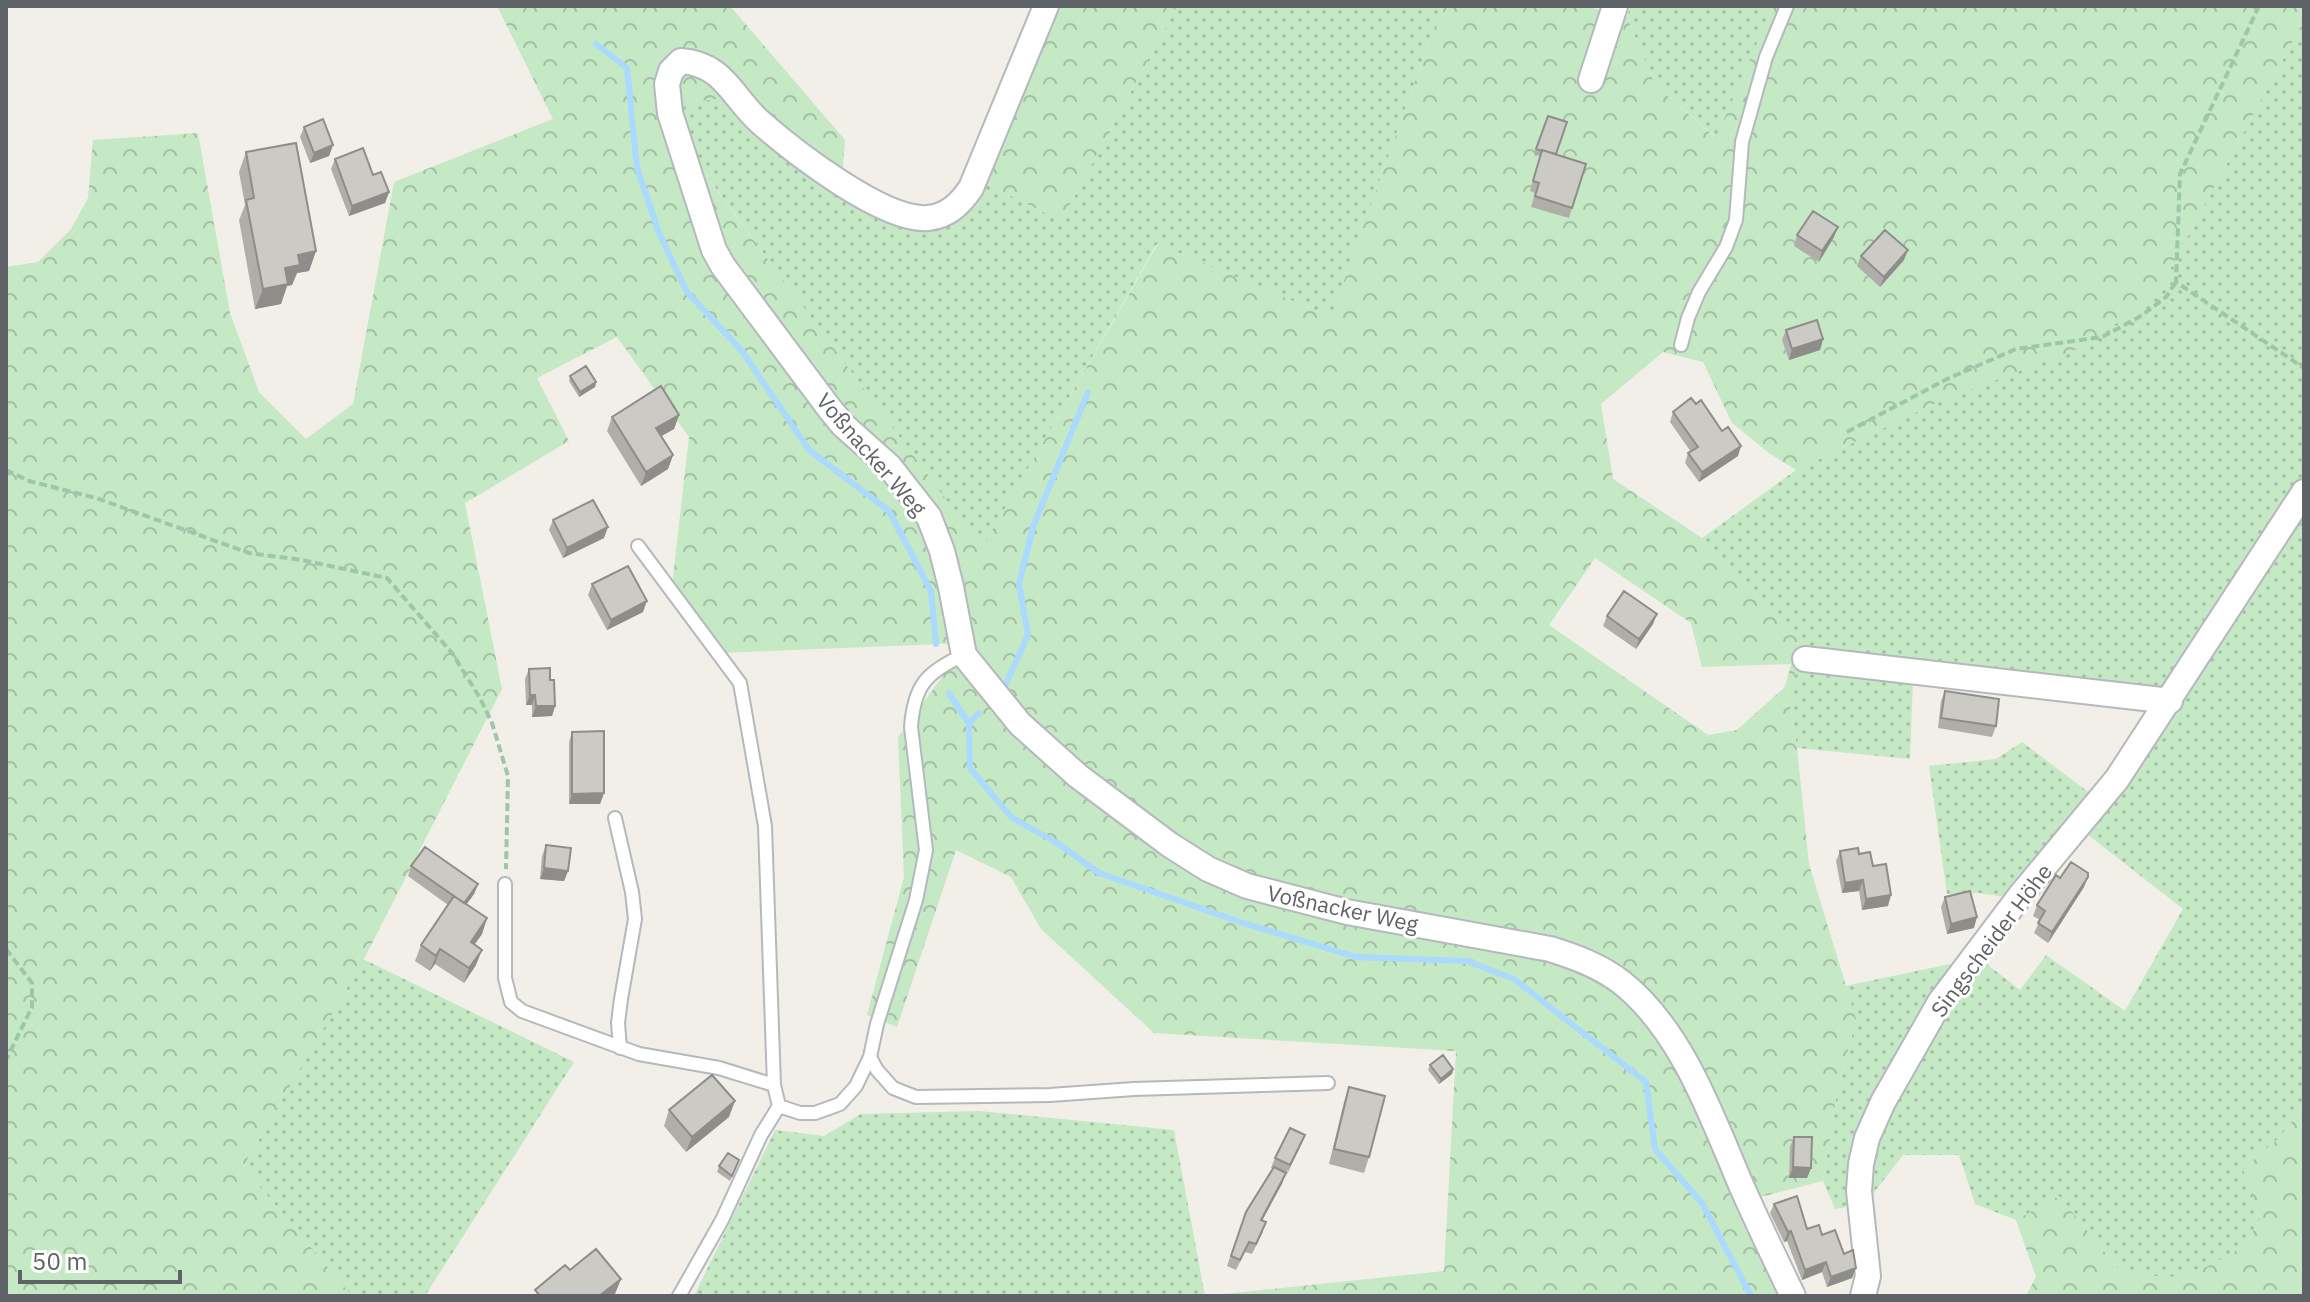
<svg xmlns="http://www.w3.org/2000/svg" width="2310" height="1302" font-family="'IBM Plex Sans',sans-serif">
<style>
.grass{fill:url(#grass-dots)}
.forest{fill:url(#forest-crowns);fill-rule:evenodd}
.lines{fill:none;stroke-linecap:round;stroke-linejoin:round}
.stream{stroke:#aadaff;stroke-width:6}
.lane-casing{stroke:#b5b8bc;stroke-width:16}
.street-casing{stroke:#b5b8bc;stroke-width:28}
.path{stroke:#9cc7a9;stroke-width:4;stroke-dasharray:8 4;stroke-linecap:butt}
.lane{stroke:#fff;stroke-width:12}
.street{stroke:#fff;stroke-width:24}
.wall{fill:#afaea9}
.shaded-wall{fill:#8f8d8a}
.building{fill:#cccac5;stroke:#8f8d8a;stroke-width:2}
.labels{text-anchor:middle;dominant-baseline:central;stroke-width:6;stroke-linejoin:round;paint-order:stroke}
.street-label{font-size:22px;fill:#5f6368;stroke:#fff}
</style>
<defs>
<pattern id="grass-dots" width="8" height="8" patternUnits="userSpaceOnUse" patternTransform="scale(2)"><rect width="8" height="8" fill="#c5e8c5"/><path d="M2 2h.1M6 6h.1" fill="none" stroke="#a3c0a4" stroke-width="1.8" stroke-linecap="round"/></pattern>
<pattern id="forest-crowns" width="20" height="18" patternUnits="userSpaceOnUse" patternTransform="scale(2)"><rect width="20" height="18" fill="#c5e8c5"/><path d="M2 6a3 3 0 1 1 6 0M12 15a3 3 0 1 1 6 0" fill="none" stroke="#a3c0a4"/></pattern>
</defs>
<rect width="100%" height="100%" fill="#f1efe8"/>
<path class="grass" d="M1177 6H1442L1331 317 1157 244 982 549 655 106 724 98 913 226 978 179 1061 221Z
M1630 6H1773L1717 138 1655 85 1627 17Z
M2304 20V1106L2280 1137 2244 1168 2260 1219 2245 1246 2206 1267 2168 1278 2120 1271 2059 1196 2016 1220 1975 1204 1959 1155H1903L1865 1204 1835 1209 1823 1181 1836 1098 1856 1019 1845 986 1979 958 2020 990 2046 955 2125 1011 2183 909 2083 831 2007 897 1978 893 1947 894 1929 766 1996 759 2022 742 2095 797 2148 711 2137 703 1913 677 1910 759 1797 748 1788 691 1805 646 1702 538 1796 470 2154 299Z
M363 959 574 1062 425 1296H352L243 1167Z
M979 1111 1174 1130 1205 1296H694L775 1130 824 1136 861 1114Z"/>
<path class="forest" d="M497 6H730L845 140 841 191 724 98 655 107 982 548 1158 244 1331 317 1442 6H1585L1627 17 1655 85 1716 138 1773 6H2304V20L2154 299 2077 349 1934 404 1796 470 1769 453 1732 423 1703 362 1663 352 1601 404 1613 479 1702 538 1805 646 1788 692 1797 748 1809 864 1856 1019 1836 1098 1823 1181 1749 1200 1794 1296H1205L1444 1271 1456 1051 1154 1033 1041 929 1011 877 956 850 897 1027 867 1015 904 877 898 737 967 643 721 653 672 586 689 437 617 337 537 378 569 441 465 503 502 689 364 959 243 1167 352 1296H6V267L38 262 71 229 88 198 93 140 198 133 230 313 259 392 306 439 353 404 394 182 553 119ZM1595 558 1691 623 1702 667 1791 664 1785 687 1737 730 1708 735 1549 625Z
M1052 6H1177L1061 221 978 179Z
M2304 1106V1296H2026L2036 1277 2016 1220 2059 1196 2120 1271 2168 1278 2206 1267 2245 1246 2260 1219 2243 1169 2280 1137Z"/>
<g class="lines">
<path class="stream" d="M596 44 627 68 637 168 659 233 687 292 742 351 809 450 889 511 931 591 936 644
M1005 686 1028 635 1019 584 1033 527 1088 392
M949 693 969 724 970 768 1011 817 1057 843 1099 873 1243 923 1356 957 1467 961 1514 979 1646 1082 1655 1149 1702 1203 1751 1296
M969 724 979 713"/>
<defs>
<path id="lane" d="M1681 345 1688 318 1699 292 1726 247 1736 220 1742 142 1766 57 1787 6
M638 546 740 683 765 826 774 1085 779 1106
M615 818 632 892 635 919 621 999 618 1023 620 1048
M505 884V978L511 1002 522 1011 639 1054 719 1068 774 1085
M870 1057 877 1070 893 1088 916 1097 1050 1095 1134 1089 1328 1083
M779 1106 800 1113H815L840 1104 856 1086 870 1057 877 1024 916 900 926 850 911 727C914 686 926 672 964 655
M679 1296 722 1220 761 1135 779 1106"/>
<path id="street" d="M1046 6 971 188C960 204 948 216 928 218 884 222 793 151 760 122 732 97 724 64 681 61L671 71 667 84 670 113 714 250 723 266 829 408 843 425 889 466 929 517 942 551 951 587 964 655 1020 724 1078 776 1170 845 1208 869 1247 886 1347 912 1550 949C1576 957 1600 966 1621 982 1682 1030 1712 1117 1741 1185 1758 1223 1775 1259 1793 1296
M1591 80 1615 6
M1805 659 2170 701
M1863 1296 1868 1276 1859 1191 1861 1164 1867 1138 1883 1102 1940 1002 2020 896 2117 779 2304 492"/>
</defs>
<use href="#lane" class="lane-casing"/>
<use href="#street" class="street-casing"/>
<path class="path" d="M2259 6 2180 174 2176 282 2304 368
M1847 432 1947 379 2016 349 2102 337 2141 316 2166 297 2176 282
M6 470 29 481 96 498 249 553 302 560 387 578 452 653 480 698 492 723 508 776 506 869
M6 949 32 983V1007L6 1060"/>
<use href="#lane" class="lane"/>
<use href="#street" class="street"/>
</g>
<path class="wall" d="M1548 116 1556 154 1572 208 1569 218 1531 207 1535 193 1530 191 1540 156 1534 154Z
M304 127 333 145 329 156 310 163 300 137Z
M246 152 316 251 309 271 297 273 292 285 287 286 281 304 255 309 239 220 245 205 239 172Z
M335 159 373 175 389 192 385 203 349 216 331 169Z
M1797 235 1834 237 1819 262 1794 246Z
M1861 256 1904 260 1880 287 1857 266Z
M1786 330 1823 339 1820 350 1789 360 1782 340Z
M570 376 596 382 595 387 579 397 569 381Z
M1673 412 1738 456 1699 482 1685 463 1688 453 1691 452 1670 422Z
M679 415 674 429 661 436 673 455 668 469 641 486 607 431 612 417Z
M553 520 604 538 563 558 549 530Z
M592 584 643 612 607 630 588 595Z
M1607 616 1653 624 1636 649 1603 626Z
M529 669 550 680 555 706 552 716 532 717V705H526L525 679Z
M1945 691 1996 726 1992 737 1938 728 1941 701Z
M572 732 604 793 600 804H569V742Z
M546 845 568 871 564 881 540 879 542 856Z
M1840 851 1859 854 1873 866 1888 906 1862 910 1859 891 1842 893 1836 861Z
M411 866 478 884 474 894 466 905 487 918 482 934 474 945 476 965 464 983 435 964 430 971 415 961 421 945 448 905 408 876Z
M2060 878 2084 887 2048 943 2034 933 2040 920 2033 916 2037 905Z
M1945 897 1974 928 1947 934 1941 907Z
M1430 1065 1453 1069 1452 1074 1439 1084 1428 1070Z
M1349 1087 1369 1157 1364 1173 1329 1164 1344 1102Z
M669 1110 729 1117 686 1152 664 1126Z
M1794 1137 1811 1168 1807 1178H1789L1790 1147Z
M1301 1145 1262 1220 1263 1232 1252 1254 1245 1252 1236 1270 1227 1266 1242 1223 1273 1169 1271 1168 1275 1158Z
M739 1160 730 1181 717 1172 719 1166Z
M1774 1204 1807 1229 1822 1235 1844 1254 1856 1268 1852 1278 1827 1287 1822 1272 1802 1280 1787 1241 1784 1242 1770 1213Z"/>
<path class="shaded-wall" d="M333 145 329 156 310 163 314 153Z
M389 192 385 203 349 216 352 206Z
M1838 227 1834 237 1819 262 1822 251Z
M1908 250 1904 260 1880 287 1884 277Z
M316 251 309 271 297 273 292 285 287 286 281 304 255 309 263 289 298 255Z
M1823 339 1820 350 1789 360 1792 349Z
M596 382 595 387 579 397 580 392Z
M679 415 674 429 651 442 656 428Z
M1741 446 1738 456 1699 482 1702 472Z
M673 455 668 469 641 486 646 472Z
M608 527 604 538 563 558 567 548Z
M647 601 643 612 607 630 611 620Z
M1657 614 1653 624 1636 649 1639 639Z
M530 695H535L532 705H526Z
M536 706H555L552 716 532 717Z
M604 793 600 804H569L572 794Z
M544 868 568 871 564 881 540 879Z
M2088 877 2084 887 2048 943 2052 932Z
M1863 880 1859 891 1842 893 1845 883Z
M478 884 474 894 460 913 464 903Z
M1891 895 1888 906 1862 910 1866 899Z
M1977 917 1974 928 1947 934 1951 924Z
M487 918 482 934 465 958 471 942Z
M440 949 435 964 430 971 436 956Z
M482 950 476 965 464 983 469 968Z
M1453 1069 1452 1074 1439 1084 1441 1079Z
M735 1101 729 1117 686 1152 692 1137Z
M1305 1135 1301 1145 1286 1176 1290 1165Z
M1793 1167 1811 1168 1807 1178H1789Z
M1286 1173 1282 1184 1257 1230 1261 1220Z
M1791 1231 1787 1241 1784 1242 1788 1232Z
M1826 1262 1822 1272 1802 1280 1805 1270Z
M1856 1268 1852 1278 1827 1287 1831 1277Z
M621 1279 615 1294 613 1296H599Z"/>
<path class="building" d="M1548 116 1567 122 1556 154 1542 150V151L1536 149Z
M323 119 333 145 314 153 304 127Z
M296 143 316 251 298 255 300 265 285 268 288 284 263 289 246 200 254 198 246 152Z
M363 148 373 175 381 172 389 192 352 206 335 159Z
M1542 150 1586 164 1572 208 1535 196 1539 183 1533 181Z
M1813 211 1838 227 1822 251 1797 235Z
M1885 230 1908 250 1884 277 1861 256Z
M1817 320 1823 339 1792 349 1786 330Z
M586 366 596 382 580 392 570 376Z
M661 386 679 415 656 428 673 455 646 472 612 417Z
M1691 398 1696 404 1701 400 1722 431 1728 427 1741 446 1702 472 1688 453 1698 447 1673 412Z
M593 500 608 527 567 548 553 520Z
M628 566 647 601 611 620 592 584Z
M1624 591 1657 614 1639 639 1607 616Z
M550 668V680H554L555 706H536L535 695H530L529 669Z
M1945 691 1999 699 1996 726 1941 718Z
M604 731V793L572 794V732Z
M546 845 571 848 568 871 544 868Z
M425 847 478 884 464 903 411 866Z
M1858 848 1859 854 1870 852 1873 866 1886 864 1891 895 1866 899 1863 880 1845 883 1840 851Z
M2071 862 2088 873V877L2052 932 2038 923 2045 911 2037 905 2056 875 2060 878Z
M1970 891 1977 917 1951 924 1945 897Z
M454 896 487 918 471 942 482 950 469 968 440 949 436 956 421 945Z
M1443 1055 1453 1069 1441 1079 1430 1065Z
M712 1075 735 1101 692 1137 669 1110Z
M1349 1087 1385 1096 1369 1157 1334 1149Z
M1290 1128 1305 1135 1290 1165 1275 1158Z
M1794 1137H1812L1811 1168 1793 1167Z
M728 1153 739 1160 732 1176 719 1166Z
M1274 1167 1286 1173 1261 1220 1266 1222 1256 1244 1249 1242 1240 1260 1231 1256 1246 1212Z
M1797 1196 1807 1229 1819 1225 1822 1235 1835 1230 1844 1254 1853 1250 1856 1268 1831 1277 1826 1262 1805 1270 1791 1231 1788 1232 1774 1204Z
M596 1249 621 1279 599 1296H540L535 1290 565 1265 570 1270Z"/>
<g class="labels">
<g class="street-label">
<text transform="translate(872 454) rotate(49)">Voßnacker Weg</text>
<text transform="translate(1343 908) rotate(12)">Voßnacker Weg</text>
<text transform="translate(1991 940) rotate(-53)">Singscheider Höhe</text>
</g>
</g>
<rect width="2310" height="1302" fill="none" stroke="#5f6368" stroke-width="16"/>
<path d="M20 1270v12h160v-12" fill="none" stroke="#5f6368" stroke-width="4"/>
<text x="32" y="1270" font-size="24" fill="#5f6368" stroke="#ffffff" stroke-width="6" paint-order="stroke">50 m</text>
</svg>
